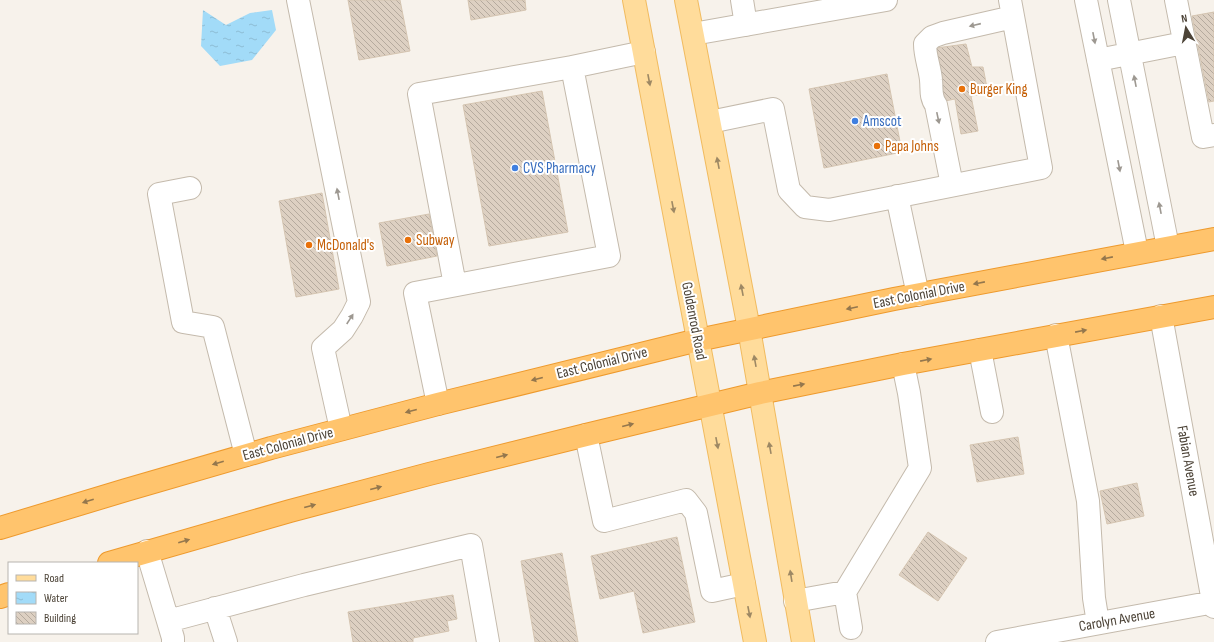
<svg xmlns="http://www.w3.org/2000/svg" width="1214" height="642" font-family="'Sofia Sans Condensed',sans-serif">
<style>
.water{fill:url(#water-ripples)}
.building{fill:url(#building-back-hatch);stroke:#d5c5b1}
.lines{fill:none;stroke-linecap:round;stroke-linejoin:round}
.minor-casing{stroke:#c4baac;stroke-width:24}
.major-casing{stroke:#f1bb5f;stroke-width:24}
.highway-casing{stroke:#ee9a2d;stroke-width:24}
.minor{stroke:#fff;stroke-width:22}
.major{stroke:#ffdc9b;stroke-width:22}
.highway{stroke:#ffc46d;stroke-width:22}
.oneway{fill:#9d9891}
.oneway2{fill:#9d8864}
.oneway3{fill:#94774d}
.food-dot{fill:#e8710a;stroke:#fff;stroke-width:1.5}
.shop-dot{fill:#3f7fe0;stroke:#fff;stroke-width:1.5}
.labels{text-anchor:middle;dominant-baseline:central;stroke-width:4;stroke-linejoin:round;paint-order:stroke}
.food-label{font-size:15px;fill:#c56008;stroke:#fff;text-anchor:start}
.shop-label{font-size:15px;fill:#366cbe;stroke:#fff;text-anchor:start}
.street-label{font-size:15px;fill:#4c4337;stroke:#fff}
</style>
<defs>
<pattern id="water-ripples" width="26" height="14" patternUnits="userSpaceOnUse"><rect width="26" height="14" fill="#a2dbf8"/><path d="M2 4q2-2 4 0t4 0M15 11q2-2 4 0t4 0" fill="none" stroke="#8dbdd5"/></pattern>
<pattern id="building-back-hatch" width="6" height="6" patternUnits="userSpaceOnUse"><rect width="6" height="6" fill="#ddd0c2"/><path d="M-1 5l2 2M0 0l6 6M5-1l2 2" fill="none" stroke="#b5aa9e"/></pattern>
</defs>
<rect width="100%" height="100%" fill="#f7f2eb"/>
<path class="water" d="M203 10 226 25 250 13 272 10 276 30 252 60 220 66 201 46Z"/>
<path class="building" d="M348 0H400L410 51 359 60Z
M468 0H525L526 10 471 20Z
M1214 12V101L1209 102 1192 16Z
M966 44 972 67H983L988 93 971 96 978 131 961 134 955 99 935 103 932 90 943 89 936 48Z
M887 74 902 152 824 168 809 89Z
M542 91 568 232 489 246 463 105Z
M322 193 339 289 296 297 279 201Z
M429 214 437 256 387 266 379 223Z
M1018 437 1024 474 977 482 970 445Z
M1137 483 1144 516 1107 524 1100 491Z
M928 532 967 558 938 601 899 575Z
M677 537 695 622 643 633 634 591 600 599 591 556Z
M562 553 578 642H535L521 561Z
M453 595 457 619 447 621 449 631 413 638V642H353L348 612Z"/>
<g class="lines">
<defs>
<path id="minor" d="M298 0 359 302 352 316 343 330 323 348 341 429
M742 0 746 25
M1086 0 1137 252
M1119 0 1168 247
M1176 0 1203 137 1214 135
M693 34 886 0
M1098 60 1184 43
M710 122 773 109 789 190 805 207 829 210 1041 168 1010 0
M952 185 936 105C930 97 932 89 931 80 930 68 925 57 925 44L932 37 943 33 1013 17
M190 188 159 194 183 322 213 327 246 455
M897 196 918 295
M455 285 419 94 572 67
M1161 316 1214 607
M1056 335 1088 501 1094 598 1098 623
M980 350 992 412
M438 404 415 293 609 256 572 67 644 52
M586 435 604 521 686 500 696 513 712 591 744 584
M147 551 168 621 173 638V642
M845 592 920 468 909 393 903 364
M795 601 845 592 851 628
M215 608 226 642
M168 621 304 585 471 545 488 642
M997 642 1214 602"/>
<path id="major" d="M634 0 755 642
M686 0 749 329 803 642"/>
<path id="highway" d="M0 528 126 490 271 448 438 404 698 340 894 299 1214 239
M109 563 290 511 429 474 586 435 760 393 903 364 1214 307
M0 597 9 594"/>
</defs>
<use href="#minor" class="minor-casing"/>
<use href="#major" class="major-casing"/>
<use href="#highway" class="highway-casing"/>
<use href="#minor" class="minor"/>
<use href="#major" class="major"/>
<use href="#highway" class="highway"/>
</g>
<defs><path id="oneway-solid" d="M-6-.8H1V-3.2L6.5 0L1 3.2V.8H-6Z"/></defs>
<g class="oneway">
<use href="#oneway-solid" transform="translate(975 25) rotate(167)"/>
<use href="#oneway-solid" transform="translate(1094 38) rotate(79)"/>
<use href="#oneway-solid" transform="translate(1135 81) rotate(-101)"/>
<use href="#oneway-solid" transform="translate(938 118) rotate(78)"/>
<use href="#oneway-solid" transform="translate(1119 166) rotate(79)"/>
<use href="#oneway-solid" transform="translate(338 194) rotate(-101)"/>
<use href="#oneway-solid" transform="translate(1160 208) rotate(-101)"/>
<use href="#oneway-solid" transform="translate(350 319) rotate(-57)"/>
</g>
<g class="oneway2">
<use href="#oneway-solid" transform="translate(649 80) rotate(79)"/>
<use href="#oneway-solid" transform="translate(718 163) rotate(-101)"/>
<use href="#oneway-solid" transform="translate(673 207) rotate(79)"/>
<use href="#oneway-solid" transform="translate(742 290) rotate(-101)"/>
<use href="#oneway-solid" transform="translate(755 361) rotate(-100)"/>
<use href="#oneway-solid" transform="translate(717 443) rotate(79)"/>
<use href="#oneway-solid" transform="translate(770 448) rotate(-100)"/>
<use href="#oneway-solid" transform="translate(791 576) rotate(-99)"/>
<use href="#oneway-solid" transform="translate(749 612) rotate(79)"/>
</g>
<g class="oneway3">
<use href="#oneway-solid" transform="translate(1107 258) rotate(169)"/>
<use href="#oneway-solid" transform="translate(979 283) rotate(169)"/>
<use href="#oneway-solid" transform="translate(852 308) rotate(168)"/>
<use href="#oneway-solid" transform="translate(1081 331) rotate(-11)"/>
<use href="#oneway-solid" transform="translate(926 360) rotate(-11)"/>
<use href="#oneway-solid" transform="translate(537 379) rotate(166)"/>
<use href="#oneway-solid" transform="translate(799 385) rotate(-11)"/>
<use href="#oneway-solid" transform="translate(411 411) rotate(165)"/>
<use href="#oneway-solid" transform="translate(628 425) rotate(-14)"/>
<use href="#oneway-solid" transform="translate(502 456) rotate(-14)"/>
<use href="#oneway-solid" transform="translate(218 463) rotate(164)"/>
<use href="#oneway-solid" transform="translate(376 488) rotate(-15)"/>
<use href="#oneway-solid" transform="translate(88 501) rotate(163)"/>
<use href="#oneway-solid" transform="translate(310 506) rotate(-15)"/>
<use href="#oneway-solid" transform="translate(184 541) rotate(-16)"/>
</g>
<g class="food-dot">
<circle cx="962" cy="89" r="4"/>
<circle cx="877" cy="146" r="4"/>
<circle cx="408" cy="240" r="4"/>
<circle cx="309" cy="245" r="4"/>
</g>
<g class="shop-dot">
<circle cx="855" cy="121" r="4"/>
<circle cx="515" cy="168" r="4"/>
</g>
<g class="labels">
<g class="food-label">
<text x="970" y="89">Burger King</text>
<text x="885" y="146">Papa Johns</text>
<text x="416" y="240">Subway</text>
<text x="317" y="245">McDonald's</text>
</g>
<g class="shop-label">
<text x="863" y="121">Amscot</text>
<text x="523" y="168">CVS Pharmacy</text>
</g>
<g class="street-label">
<text transform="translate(919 295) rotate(-11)">East Colonial Drive</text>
<text transform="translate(694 321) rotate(79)">Goldenrod Road</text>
<text transform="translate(602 363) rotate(-14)">East Colonial Drive</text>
<text transform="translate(288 444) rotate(-15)">East Colonial Drive</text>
<text transform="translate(1188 461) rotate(80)">Fabian Avenue</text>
<text transform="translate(1117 620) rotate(-10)">Carolyn Avenue</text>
</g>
</g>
<rect x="8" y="562" width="130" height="72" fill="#ffffff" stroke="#b7b4af"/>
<rect x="16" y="575" width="20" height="6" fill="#ffdc9b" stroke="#b7b4af"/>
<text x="44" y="582" font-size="12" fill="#4c4337">Road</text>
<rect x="16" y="592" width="20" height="12" fill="url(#water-ripples)" stroke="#b7b4af"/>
<text x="44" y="602" font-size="12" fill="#4c4337">Water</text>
<rect x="16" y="612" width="20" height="12" fill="url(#building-back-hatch)" stroke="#b7b4af"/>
<text x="44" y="622" font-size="12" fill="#4c4337">Building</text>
<g transform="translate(1186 28) rotate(350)" stroke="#ffffff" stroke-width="3" paint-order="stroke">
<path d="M0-3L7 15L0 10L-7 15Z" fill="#4c4337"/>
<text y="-6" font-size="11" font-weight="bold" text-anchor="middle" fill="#4c4337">N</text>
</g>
</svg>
